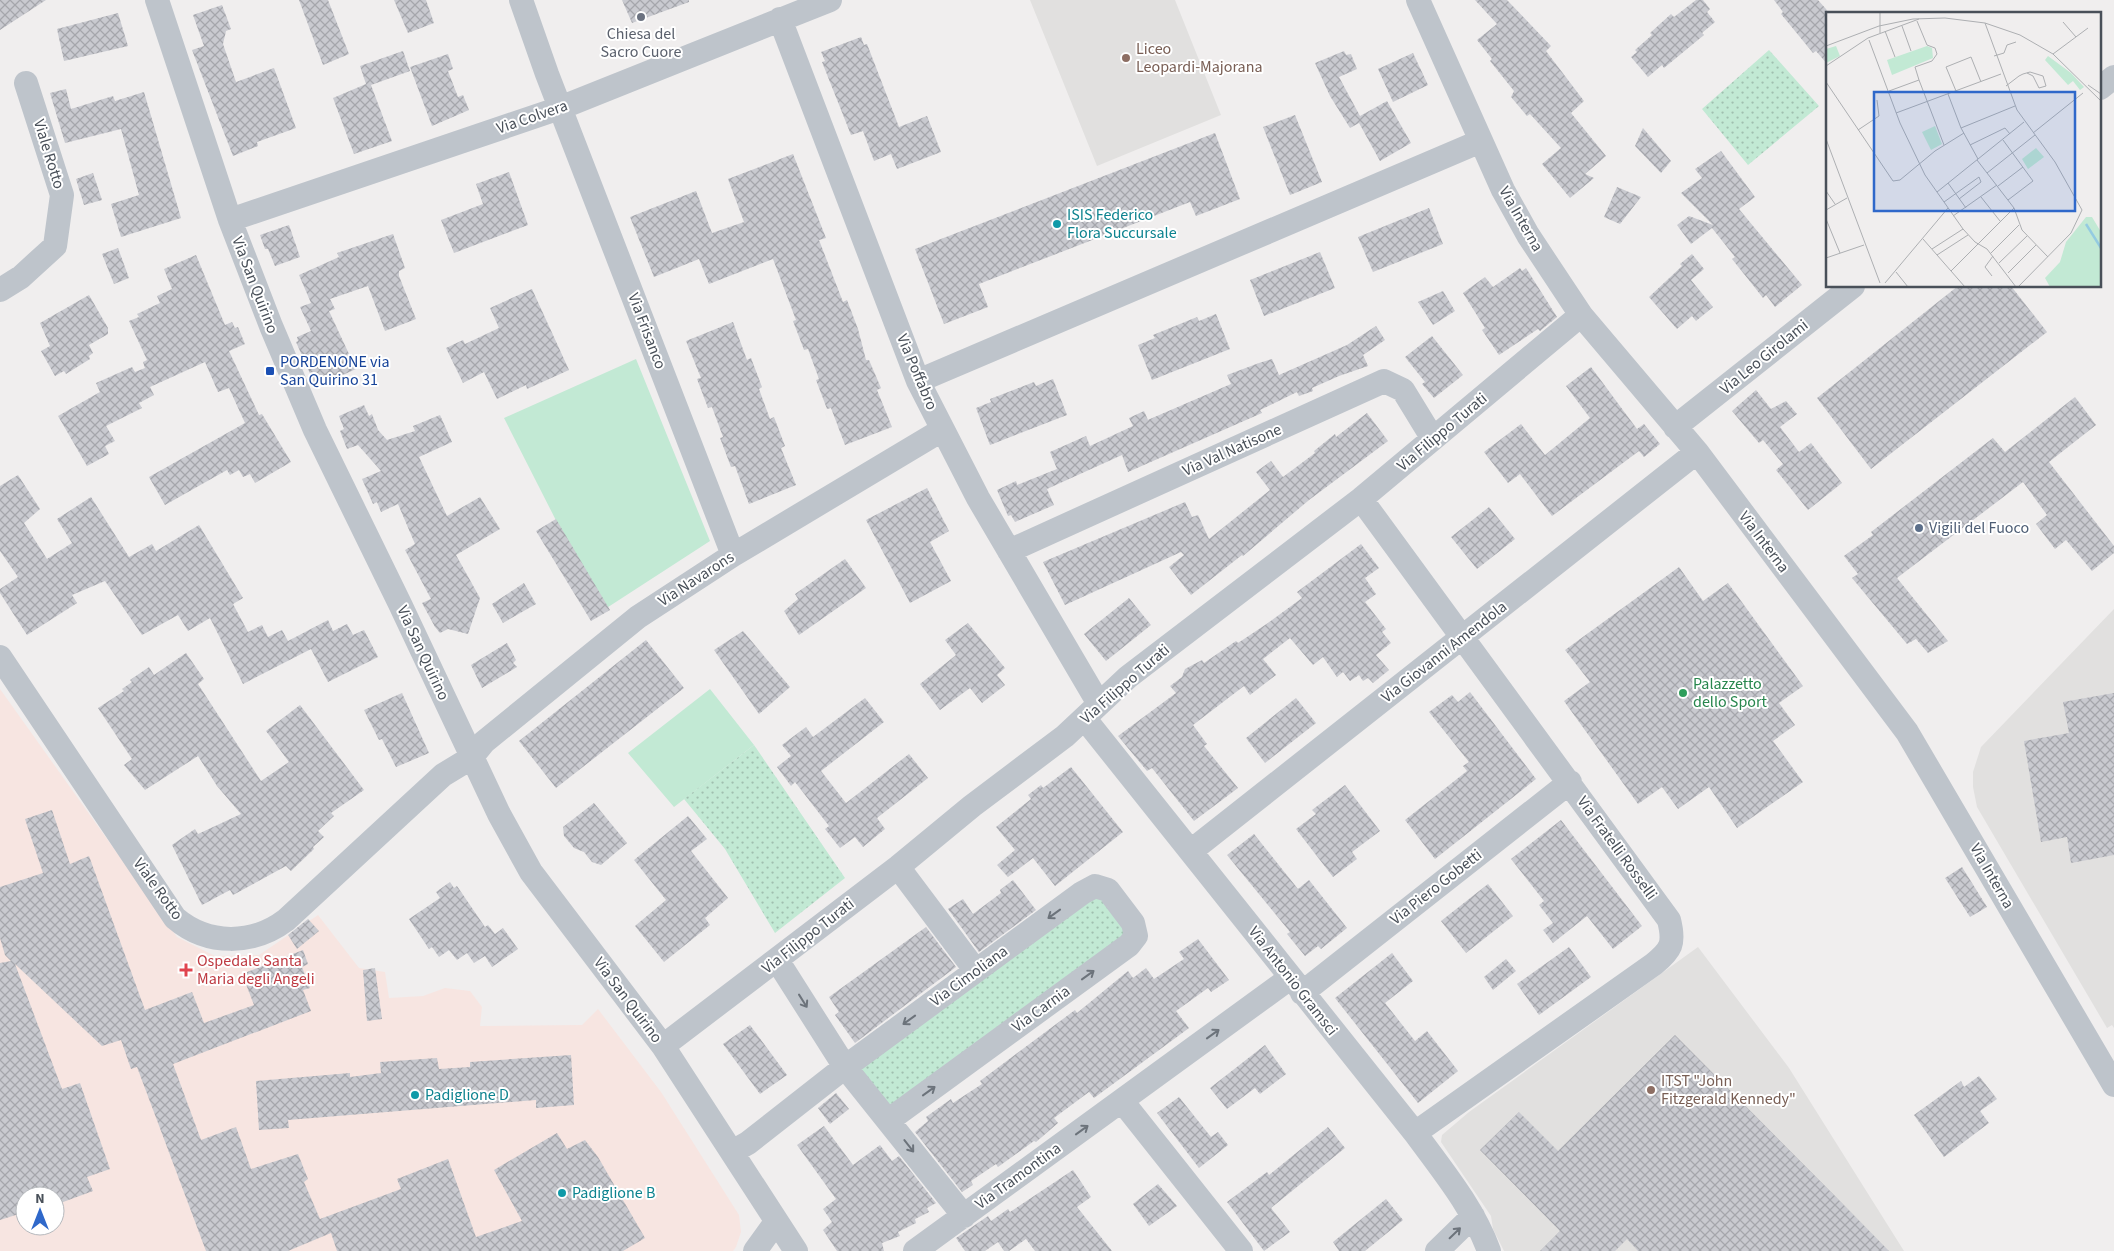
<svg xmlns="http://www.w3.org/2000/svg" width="2114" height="1251" font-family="'Source Sans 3',sans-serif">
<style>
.education{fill:#e1e0df}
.medical{fill:#f7e5e1;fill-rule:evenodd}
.grass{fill:#c2e9d4}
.park{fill:url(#park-dots)}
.building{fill:url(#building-cross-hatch)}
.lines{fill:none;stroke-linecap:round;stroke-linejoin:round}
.minor{stroke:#bec4cb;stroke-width:24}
.oneway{stroke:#6c737b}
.worship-dot{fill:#6b7280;stroke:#fff;stroke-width:2}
.education-dot{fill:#8d6e63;stroke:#fff;stroke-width:2}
.culture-dot{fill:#0f9aa8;stroke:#fff;stroke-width:2}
.transit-dot{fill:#1a4fb4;stroke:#fff;stroke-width:2}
.service-dot{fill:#5c6f8a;stroke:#fff;stroke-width:2}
.leisure-dot{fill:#2e9e5b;stroke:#fff;stroke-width:2}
.health-dot{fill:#e0444e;stroke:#fff;stroke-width:2}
.labels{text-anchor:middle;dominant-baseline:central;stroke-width:4;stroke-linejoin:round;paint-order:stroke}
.worship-label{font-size:16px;fill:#5b616d;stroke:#fff}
.education-label{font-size:16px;fill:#785e54;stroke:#fff;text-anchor:start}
.street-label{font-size:16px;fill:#495059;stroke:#fff}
.culture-label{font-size:16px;fill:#0d838f;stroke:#fff;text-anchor:start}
.transit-label{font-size:16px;fill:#164399;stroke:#fff;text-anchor:start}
.service-label{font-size:16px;fill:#4e5e75;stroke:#fff;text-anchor:start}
.leisure-label{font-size:16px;fill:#27864d;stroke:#fff;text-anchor:start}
.health-label{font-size:16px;fill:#be3a42;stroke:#fff;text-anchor:start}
.inset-river{fill:none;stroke:#94cbe1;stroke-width:2.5}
.inset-road{fill:none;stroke:#adafb2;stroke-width:1}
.view{fill:#2f68ca;fill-opacity:0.15;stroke:#2f68ca;stroke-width:2.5}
.inset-edge{fill:none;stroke:#495059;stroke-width:2.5}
</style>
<defs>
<pattern id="park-dots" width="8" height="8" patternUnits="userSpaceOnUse" patternTransform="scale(1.25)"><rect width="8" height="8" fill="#c2e9d4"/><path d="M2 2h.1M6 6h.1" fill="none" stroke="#a0bfaf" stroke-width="1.8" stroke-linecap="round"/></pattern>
<pattern id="building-cross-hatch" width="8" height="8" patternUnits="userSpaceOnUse" patternTransform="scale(1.25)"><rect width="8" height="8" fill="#c9cad0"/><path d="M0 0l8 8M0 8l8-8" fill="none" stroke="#a5a6ac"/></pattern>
</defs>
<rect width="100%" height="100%" fill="#f0eeee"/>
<path class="education" d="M1030 0H1175L1221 115 1097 166Z
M2114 609V1028L2112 1025 2107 1028 1977 807 1973 787V772L1981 747Z
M1698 947 1789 1068 1904 1251H1504L1493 1229 1491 1216 1441 1142 1442 1135 1469 1112Z"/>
<path class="medical" d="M0 689 177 937 215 956 259 955 318 915 359 968 385 972 389 998 423 996 445 988 470 991 482 1007 480 1026 582 1025 598 1009 661 1092 739 1215 741 1232 736 1247 733 1251H0ZM25 1196H55V1226H25Z"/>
<path class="grass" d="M636 359 710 541 602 611 504 418Z
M710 689 754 745 674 807 628 753Z"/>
<path class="park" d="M1769 50 1819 106 1748 165 1702 109Z
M754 745 845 878 775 933 725 849 684 799Z
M1095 886 1136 936 889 1120 845 1067Z"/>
<path class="building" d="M0 0H46L0 30Z
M299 0H328L349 54 323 65Z
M394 0H426L434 23 408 33Z
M622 0H689V2L632 23Z
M1475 0H1507L1551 46 1546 51 1584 101 1571 113 1606 156 1585 174 1594 178 1570 198 1542 164 1561 148 1530 114 1527 116 1511 97 1514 91 1490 61 1492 59 1477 40 1497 24Z
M1696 0H1703L1710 9 1707 12 1715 22 1702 33 1704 35 1664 68 1662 65 1648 77 1631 57 1637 52 1635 50 1652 35 1650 33 1671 14 1674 17Z
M1774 0H1818L1826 9 1828 12V65L1816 51 1813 53 1781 14 1783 12Z
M222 5 231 29 226 31 223 44 236 82 274 68 296 128 257 142 258 146 233 156 192 50 204 46 193 15Z
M118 13 128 46 64 61 57 29Z
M861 37 864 45 867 44 899 127 927 116 941 152 897 169 891 154 874 161 863 131 851 135 822 62 825 61 821 52Z
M403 51 410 71 371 85 392 141 354 154 333 98 366 84 360 66Z
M1344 51 1346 55 1351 54 1357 69 1339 77 1360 116 1387 101 1411 143 1380 161 1359 123 1350 128 1330 96 1315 63Z
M1413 53 1428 85 1393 102 1378 69Z
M448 54 453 69 448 71 458 97 463 95 469 110 432 126 410 67Z
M66 89 71 109 113 96 115 101 144 92 181 218 121 237 111 204 139 195 121 129 65 143 50 93Z
M1295 115 1322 182 1290 195 1263 127Z
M1643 128 1671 161 1661 173 1635 146Z
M1215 133 1240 199 1196 216 1190 202 979 284 988 307 944 324 915 249Z
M1721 151 1755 197 1739 209 1802 285 1775 307 1766 295 1763 298 1752 284 1732 259 1735 257 1712 228 1691 244 1677 225 1689 216 1713 225 1681 193 1702 178 1695 169Z
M793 154 826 238 819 240 843 302 847 300 858 329 866 360H869L881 388 877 390 892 427 845 445 831 408 827 409 816 380 819 379 808 349 804 350 793 321 796 320 773 259 709 284 699 259 654 277 630 217 696 191 712 233 744 222 728 179Z
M509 172 528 225 454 253 441 220 483 204 476 184Z
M93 173 102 200 84 205 76 179Z
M1617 187 1641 197 1620 224 1604 217Z
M1429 208 1443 244 1373 272 1358 237Z
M289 225 300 257 275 266 268 249H265L260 235Z
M393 234 405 268 399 271V276L416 319 385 331 368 286 330 299 335 309 329 311 356 369 316 387 296 342 298 341 297 337 311 331 300 307 311 303 299 275 339 257 337 253Z
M118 248 129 278 114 284 102 254Z
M1320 252 1335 288 1264 316 1250 280Z
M1692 254 1704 269 1691 280 1713 307 1696 321 1692 316 1677 329 1649 297 1682 266 1680 264Z
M196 255 225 325 232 322 235 328 238 327 245 344 229 351 259 415 262 414 291 462 255 483 250 474 243 477 239 470 230 475 227 470 165 505 149 477 245 423 229 388 218 392 205 362 150 387 154 395 139 403 142 408 106 426 115 441 105 446 109 454 87 466 58 416 100 392 96 383 132 367 135 372 145 368 143 362 147 360 129 321 139 317 137 314 160 303 157 296 172 289 164 269Z
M1520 268 1522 271 1526 268 1557 317 1540 331 1538 329 1499 355 1482 330 1485 328 1463 293 1485 277 1493 287Z
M1958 286H2011L2047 332 1871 469 1817 398Z
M532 289 569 370 527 389 526 385 497 399 484 372 463 383 446 348 463 340 465 344 499 328 490 308Z
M1443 291 1455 311 1433 325 1418 302Z
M89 295 108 328V334L89 345 93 353 89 356 90 359 66 374 64 371 55 376 41 351 50 346 40 323Z
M1216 314 1230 349 1152 380 1138 345 1155 338 1153 335 1197 317 1199 321Z
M733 322 747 360 751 358 762 387 759 389 770 419 774 417 785 446 781 448 796 485 749 504 735 466 731 467 720 438 723 437 712 407 708 408 697 379 701 378 686 341Z
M1376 326 1385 340 1363 355 1368 366 1339 376 1312 388 1313 391 1299 396 1297 392 1260 410 1262 413 1128 472 1122 455 1047 489 1054 505 1015 522 1011 515 1008 516 997 490 1016 481 1017 485 1057 469 1050 452 1086 436 1090 446 1133 426 1129 418 1144 411 1148 420 1150 419 1231 384 1227 375 1259 363 1272 359 1279 375 1347 345Z
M1432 336 1463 375 1434 398 1422 384 1425 382 1405 357Z
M1591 367 1637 429 1644 424 1660 444 1644 457 1639 451 1552 516 1520 474 1508 483 1484 452 1521 424 1545 455 1590 418 1566 386Z
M1053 379 1067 415 990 445 976 408 991 402 990 399 1034 382 1036 386Z
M1756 390 1771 409 1786 401 1797 414 1780 427 1799 452 1811 443 1842 483 1808 510 1776 470 1783 464 1763 440 1759 443 1732 411Z
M2075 397 2096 425 2049 462 2114 546V553L2092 571 2066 540 2055 549 2036 524 2047 515 2023 482 1897 578 1948 641 1928 653 1916 639 1907 644 1852 578 1858 574 1844 556 1873 535 1871 532 1993 438 2005 452Z
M364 405 369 416 372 414 378 430 387 440 415 431 413 426 440 415 452 442 419 457 447 516 480 497 500 529 456 555 480 598 468 634 448 629 440 633 435 627 422 603 431 599 405 550 415 544 398 504 381 512 377 502 373 504 362 479 381 471 358 445 347 449 340 431 344 429 339 416Z
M1367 413 1388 441 1309 500 1243 556 1242 555 1191 595 1169 567 1184 555 1181 552 1065 605 1043 562 1185 502 1192 517 1198 515 1209 539 1270 490 1256 472 1271 461 1283 477 1315 453 1314 451 1335 434 1336 437Z
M18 475 40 509 24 523 47 559 72 543 57 519 91 497 129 557 152 544 156 551 199 525 243 598 233 604 248 632 262 625 268 637 282 630 288 641 328 620 333 631 347 624 353 635 364 630 378 657 328 682 311 649 243 684 210 618 188 631 178 615 142 635 105 581 72 595 77 603 27 635 0 593V589L18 577 0 551V486Z
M927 488 949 531 930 542 951 581 910 603 866 520Z
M1489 507 1515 539 1477 569 1451 537Z
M556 519 610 610 591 621 536 531Z
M1361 544 1379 568 1365 578 1376 594 1365 602 1386 629 1382 632 1391 643 1376 655 1389 670 1373 683 1368 678 1363 681 1359 675 1350 681 1343 672 1337 677 1323 657 1313 665 1290 638 1263 659 1276 675 1250 695 1244 686 1193 725 1207 744 1204 746 1238 788 1194 821 1152 768 1147 771 1118 736 1176 693 1170 686 1182 677 1185 669 1202 660 1204 663 1236 641 1238 643 1268 623 1302 598 1297 592Z
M845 559 866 588 799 635 784 611 798 599 795 594Z
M1679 567 1703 601 1728 583 1803 686 1779 703 1795 725 1773 741 1803 782 1737 828 1709 787 1678 809 1662 787 1638 804 1564 701 1590 682 1565 650Z
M524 583 536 604 503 623 492 604Z
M1129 598 1151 625 1106 661 1084 634Z
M968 623 1005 668 997 675 1005 685 982 703 970 688 940 710 920 684 956 655 945 640Z
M743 631 790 687 759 714 714 650Z
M646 640 684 688 556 788 519 741Z
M507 643 516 660 513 663 517 667 482 688 471 665Z
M186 653 204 679 198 684 261 781 289 762 266 731 300 705 364 790 331 813 334 816 318 831 324 837 313 847 314 849 291 871 286 866 233 895 230 890 202 905 172 845 195 829 198 834 241 814 217 786 198 756 145 790 124 765 132 759 98 708 124 691 122 689 132 682 130 680 149 667 154 675Z
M1470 692 1536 779 1435 859 1405 820 1467 771 1463 766 1469 762 1429 712 1452 695 1458 702Z
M402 693 429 753 396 767 382 739 379 740 364 710Z
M2114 693V855L2071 863 2067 837 2041 842 2024 741 2069 733 2063 702Z
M865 698 884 722 821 771 846 803 909 754 928 778 877 818 885 829 863 847 855 837 840 848 825 829 829 826 795 782 791 786 777 767 791 756 782 745 806 727 813 737Z
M1296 698 1316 723 1265 763 1246 738Z
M1071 767 1123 832 1055 886 1033 858 1008 877 997 865 1015 850 996 827 1031 799 1028 795 1041 785 1043 788Z
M1345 785 1380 831 1352 852 1357 859 1333 877 1296 829 1316 814 1312 810Z
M594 803 627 843 601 865 592 862 584 852 574 848 564 836 563 827Z
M52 810 70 864 89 856 145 1010 192 992 204 1023 254 1005 242 974 303 950 308 964 302 967 310 988 303 990 311 1011 173 1064 201 1140 236 1127 251 1169 298 1154 308 1179 304 1182 320 1219 401 1189 397 1179 448 1159 476 1237 522 1221 494 1170 557 1133 567 1149 585 1140 598 1157 645 1238 623 1251H337L331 1233 288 1251H206L137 1067 131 1069 121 1040 102 1046 15 964 62 1089 80 1083 110 1169 87 1177 93 1191 55 1205V1196H25V1212L0 1220V963L11 961 5 955 0 938V887L43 873 25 819Z
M688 816 707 839 691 851 728 898 705 918 710 925 664 962 635 926 666 900 634 860Z
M1561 820 1642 926 1613 949 1587 916 1553 943 1543 930 1553 923 1539 905 1544 901 1511 859Z
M1254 834 1298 889 1309 880 1347 928 1321 949 1318 946 1305 956 1287 934 1290 932 1227 855Z
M1962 867 1987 907 1970 917 1945 878Z
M1013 880 1036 910 979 952 948 909 963 899 973 914 1001 893 1000 890Z
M450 882 454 888 457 886 485 927 488 925 495 934 503 928 518 949 492 967 485 956 474 963 467 953 457 960 449 950 439 957 432 947 429 949 409 919 440 898 436 892Z
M1488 884 1513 916 1466 953 1441 921Z
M308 919 319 931 297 949 288 935Z
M926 927 956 967 855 1043 835 1015 839 1012 829 997Z
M1198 939 1229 980 1211 992 1208 988 1176 1011 1189 1028 1094 1098 1089 1092 1054 1118 1058 1123 1036 1142 1034 1141 998 1167 996 1164 971 1181 973 1185 962 1192 915 1132 928 1121 926 1117 951 1099 953 1103 982 1084 980 1081 1075 1010 1077 1013 1128 971 1133 978 1146 968 1154 979 1184 959 1179 952Z
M1569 947 1591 977 1539 1015 1517 984Z
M1392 953 1413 981 1385 1003 1415 1041 1427 1031 1458 1071 1418 1103 1335 998Z
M1506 959 1516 971 1493 990 1484 977Z
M375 968 382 1019 367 1021 363 970Z
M750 1025 787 1075 760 1094 723 1044Z
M1675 1035 1836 1197 1889 1251H1638L1627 1239 1615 1251H1540L1560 1231 1480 1150 1519 1112 1558 1151Z
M1265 1045 1286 1074 1260 1094 1255 1088 1227 1109 1210 1088Z
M571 1055 574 1105 536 1108V1100L288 1120 289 1128 259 1130 256 1081 350 1073V1077L381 1073 380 1062 437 1058 439 1069 470 1067V1062Z
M1979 1076 1997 1099 1980 1111 1989 1123 1944 1157 1914 1115 1961 1081 1964 1087Z
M836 1093 849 1109 830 1124 818 1108Z
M1179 1097 1211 1137 1218 1132 1228 1145 1199 1168 1157 1113Z
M824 1126 853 1165 880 1145 892 1161 899 1156 936 1203 927 1208 929 1212 915 1219 916 1223 898 1232 900 1236 882 1243 884 1251H837L823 1230 832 1222 823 1209 836 1199 797 1145Z
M1328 1127 1345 1148 1271 1208 1290 1232 1264 1251 1227 1202 1267 1172 1269 1175Z
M1073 1170 1091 1197 1077 1207 1112 1251H1035L1026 1239 1009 1251H1004L998 1242 985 1251H965L956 1238 988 1216 991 1221 1008 1209 1010 1212Z
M1158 1184 1177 1206 1149 1226 1133 1204Z
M1386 1199 1403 1220 1365 1251H1339L1333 1242Z"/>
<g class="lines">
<path class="minor" d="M157 0 230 220 271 326 315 430 400 604 499 814 531 872 663 1046 796 1251
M521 0 547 74 733 555
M1418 0 1503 190 1528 235 1581 315 1697 452 1907 732 2114 1085
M780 19 918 381 978 498 1099 704
M2100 88 2114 77
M230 220 560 108 830 0
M0 290 21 277 55 246 62 195 26 83
M918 381 1481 141
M1675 427 1853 286
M1361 499 1669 920C1675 944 1671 950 1654 964L1415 1133
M1009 551 1384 381 1403 390 1433 439
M0 657 175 918C208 946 253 945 286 920L443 775 471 758 484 742 638 617 733 555 942 430
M1085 719 1415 1133C1442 1170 1473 1207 1489 1251
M1191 851 1697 452
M898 867 976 971
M777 960 845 1067 964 1216
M1302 993 1570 782
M663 1046 898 867 972 806 1065 736 1128 677 1361 499 1581 315
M1122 1101 1241 1251
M732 1152 748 1143 845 1067 1082 893 1095 886 1108 890 1133 923 1136 936 1129 945 889 1120
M755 1251 776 1222
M915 1251 1290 978
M1437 1251 1473 1216"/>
</g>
<defs><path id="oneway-shaft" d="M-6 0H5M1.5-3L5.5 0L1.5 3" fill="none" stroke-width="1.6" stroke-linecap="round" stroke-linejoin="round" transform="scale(1.25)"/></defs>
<g class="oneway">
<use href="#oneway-shaft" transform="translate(1054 914) rotate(144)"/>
<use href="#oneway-shaft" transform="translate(1088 975) rotate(-36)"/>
<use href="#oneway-shaft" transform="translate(803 1001) rotate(58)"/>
<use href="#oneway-shaft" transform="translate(909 1020) rotate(144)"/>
<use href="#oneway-shaft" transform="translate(1213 1034) rotate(-36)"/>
<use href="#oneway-shaft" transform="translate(929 1091) rotate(-36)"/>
<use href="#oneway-shaft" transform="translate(1082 1130) rotate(-36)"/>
<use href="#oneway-shaft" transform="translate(909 1146) rotate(52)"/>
<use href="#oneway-shaft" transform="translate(1455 1233) rotate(-44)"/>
</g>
<circle class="worship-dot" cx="641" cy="17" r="5"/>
<g class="education-dot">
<circle cx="1126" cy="58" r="5"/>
<circle cx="1651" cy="1090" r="5"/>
</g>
<g class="culture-dot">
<circle cx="1057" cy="224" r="5"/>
<circle cx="415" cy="1095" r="5"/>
<circle cx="562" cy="1193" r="5"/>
</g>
<rect class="transit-dot" x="265" y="366" width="10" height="10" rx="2.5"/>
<circle class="service-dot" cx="1919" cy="528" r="5"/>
<circle class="leisure-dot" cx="1683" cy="693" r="5"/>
<path class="health-dot" d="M183.5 962.5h5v5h5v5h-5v5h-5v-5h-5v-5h5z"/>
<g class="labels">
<g class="worship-label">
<text x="641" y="34">Chiesa del<tspan x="641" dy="18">Sacro Cuore</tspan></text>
</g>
<g class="education-label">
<text x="1136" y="49">Liceo<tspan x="1136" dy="18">Leopardi-Majorana</tspan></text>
<text x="1661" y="1081">ITST "John<tspan x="1661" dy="18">Fitzgerald Kennedy"</tspan></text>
</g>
<g class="street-label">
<text transform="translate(532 117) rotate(-19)">Via Colvera</text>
<text transform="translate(49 154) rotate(73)">Viale Rotto</text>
<text transform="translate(1521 219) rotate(60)">Via Interna</text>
<text transform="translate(255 285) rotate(69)">Via San Quirino</text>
<text transform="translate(647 331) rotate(69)">Via Frisanco</text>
<text transform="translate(1764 357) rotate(-39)">Via Leo Girolami</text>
<text transform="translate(917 372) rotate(67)">Via Poffabro</text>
<text transform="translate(1442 432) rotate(-40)">Via Filippo Turati</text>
<text transform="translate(1232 450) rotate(-24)">Via Val Natisone</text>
<text transform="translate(1764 542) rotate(53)">Via Interna</text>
<text transform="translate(696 579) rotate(-33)">Via Navarons</text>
<text transform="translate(1444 652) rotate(-38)">Via Giovanni Amendola</text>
<text transform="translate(423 653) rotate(65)">Via San Quirino</text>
<text transform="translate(1125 684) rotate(-41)">Via Filippo Turati</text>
<text transform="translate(1617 848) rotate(54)">Via Fratelli Rosselli</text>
<text transform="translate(1992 876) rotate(60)">Via Interna</text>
<text transform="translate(1436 887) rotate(-38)">Via Piero Gobetti</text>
<text transform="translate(158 889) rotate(54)">Viale Rotto</text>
<text transform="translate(808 936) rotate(-38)">Via Filippo Turati</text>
<text transform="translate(969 976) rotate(-36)">Via Cimoliana</text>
<text transform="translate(1293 981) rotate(52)">Via Antonio Gramsci</text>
<text transform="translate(628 1000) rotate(53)">Via San Quirino</text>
<text transform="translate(1041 1009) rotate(-36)">Via Carnia</text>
<text transform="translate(1018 1176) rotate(-36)">Via Tramontina</text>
</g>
<g class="culture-label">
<text x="1067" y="215">ISIS Federico<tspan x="1067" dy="18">Flora Succursale</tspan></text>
<text x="425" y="1095">Padiglione D</text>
<text x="572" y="1193">Padiglione B</text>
</g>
<g class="transit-label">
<text x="280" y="362">PORDENONE via<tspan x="280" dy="18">San Quirino 31</tspan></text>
</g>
<g class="service-label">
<text x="1929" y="528">Vigili del Fuoco</text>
</g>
<g class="leisure-label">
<text x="1693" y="684">Palazzetto<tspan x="1693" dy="18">dello Sport</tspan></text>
</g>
<g class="health-label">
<text x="197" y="961">Ospedale Santa<tspan x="197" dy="18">Maria degli Angeli</tspan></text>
</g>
</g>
<g transform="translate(1826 12)">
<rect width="275" height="275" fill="#f0eeee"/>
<path d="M10 34 14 44 0 51V37ZM109 114 116 132 105 138 96 120ZM210 136 218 145 202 157 196 147Z" fill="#c2e9d4"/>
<path d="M101 34 106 36 107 46 66 63 61 48ZM222 44 245 61 258 75 254 78 247 69 242 73 219 48ZM260 205H266L275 220V275H224L219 266 234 250 240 230Z" fill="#c2e9d4"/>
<path class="inset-river" d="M260 212 275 236"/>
<path class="inset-road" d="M91 9 101 33 109 36 111 42 106 49 89 55 93 68M237 10 250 25M159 11 191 98 229 150 256 198 245 221 192 275M76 14 85 39M59 19 69 45M54 21V0M43 28 74 111 99 163 137 217 149 230 161 237 190 275M0 34 53 14 87 7 119 6 159 11 194 23 227 42 275 89M227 42 262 16M168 44 178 41 181 33 190 30M0 54 42 26 93 7M0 70 67 169 74 168 109 139 138 121M262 73 275 82M180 74 193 64 197 62 204 60 217 64 220 74 213 76 207 64 201 61M63 79 93 68 118 133M130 79 120 55 145 45 155 70M122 82 135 116 152 147M70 101 175 62M135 116 189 94M32 118 53 104 51 88M207 121 257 81M0 127 54 271M177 128 207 169 182 188M144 133 179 116 184 122M151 148 188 196 196 218 222 245M161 161 209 123M122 171 140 196M172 174 197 155M0 179 9 192M111 180 198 110M155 185 174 209M118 190 153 165 155 170 133 187M0 198 21 186M127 204 171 173M0 207 14 241M97 227 139 275M106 237 137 217M165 241 193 213M111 243 142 223M0 246 38 233M173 251 201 224M125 259 188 196M70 260 82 275M182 261 210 233M166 264 159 255 167 244M59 271 122 196"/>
<path class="view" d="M48 80H249V199H48Z"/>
<rect width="275" height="275" class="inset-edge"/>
</g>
<g transform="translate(40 1211)"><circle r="24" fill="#ffffff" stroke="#b6b9bd"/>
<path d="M0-4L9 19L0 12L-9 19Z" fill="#2f68ca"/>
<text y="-8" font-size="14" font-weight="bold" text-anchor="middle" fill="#495059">N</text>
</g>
</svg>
